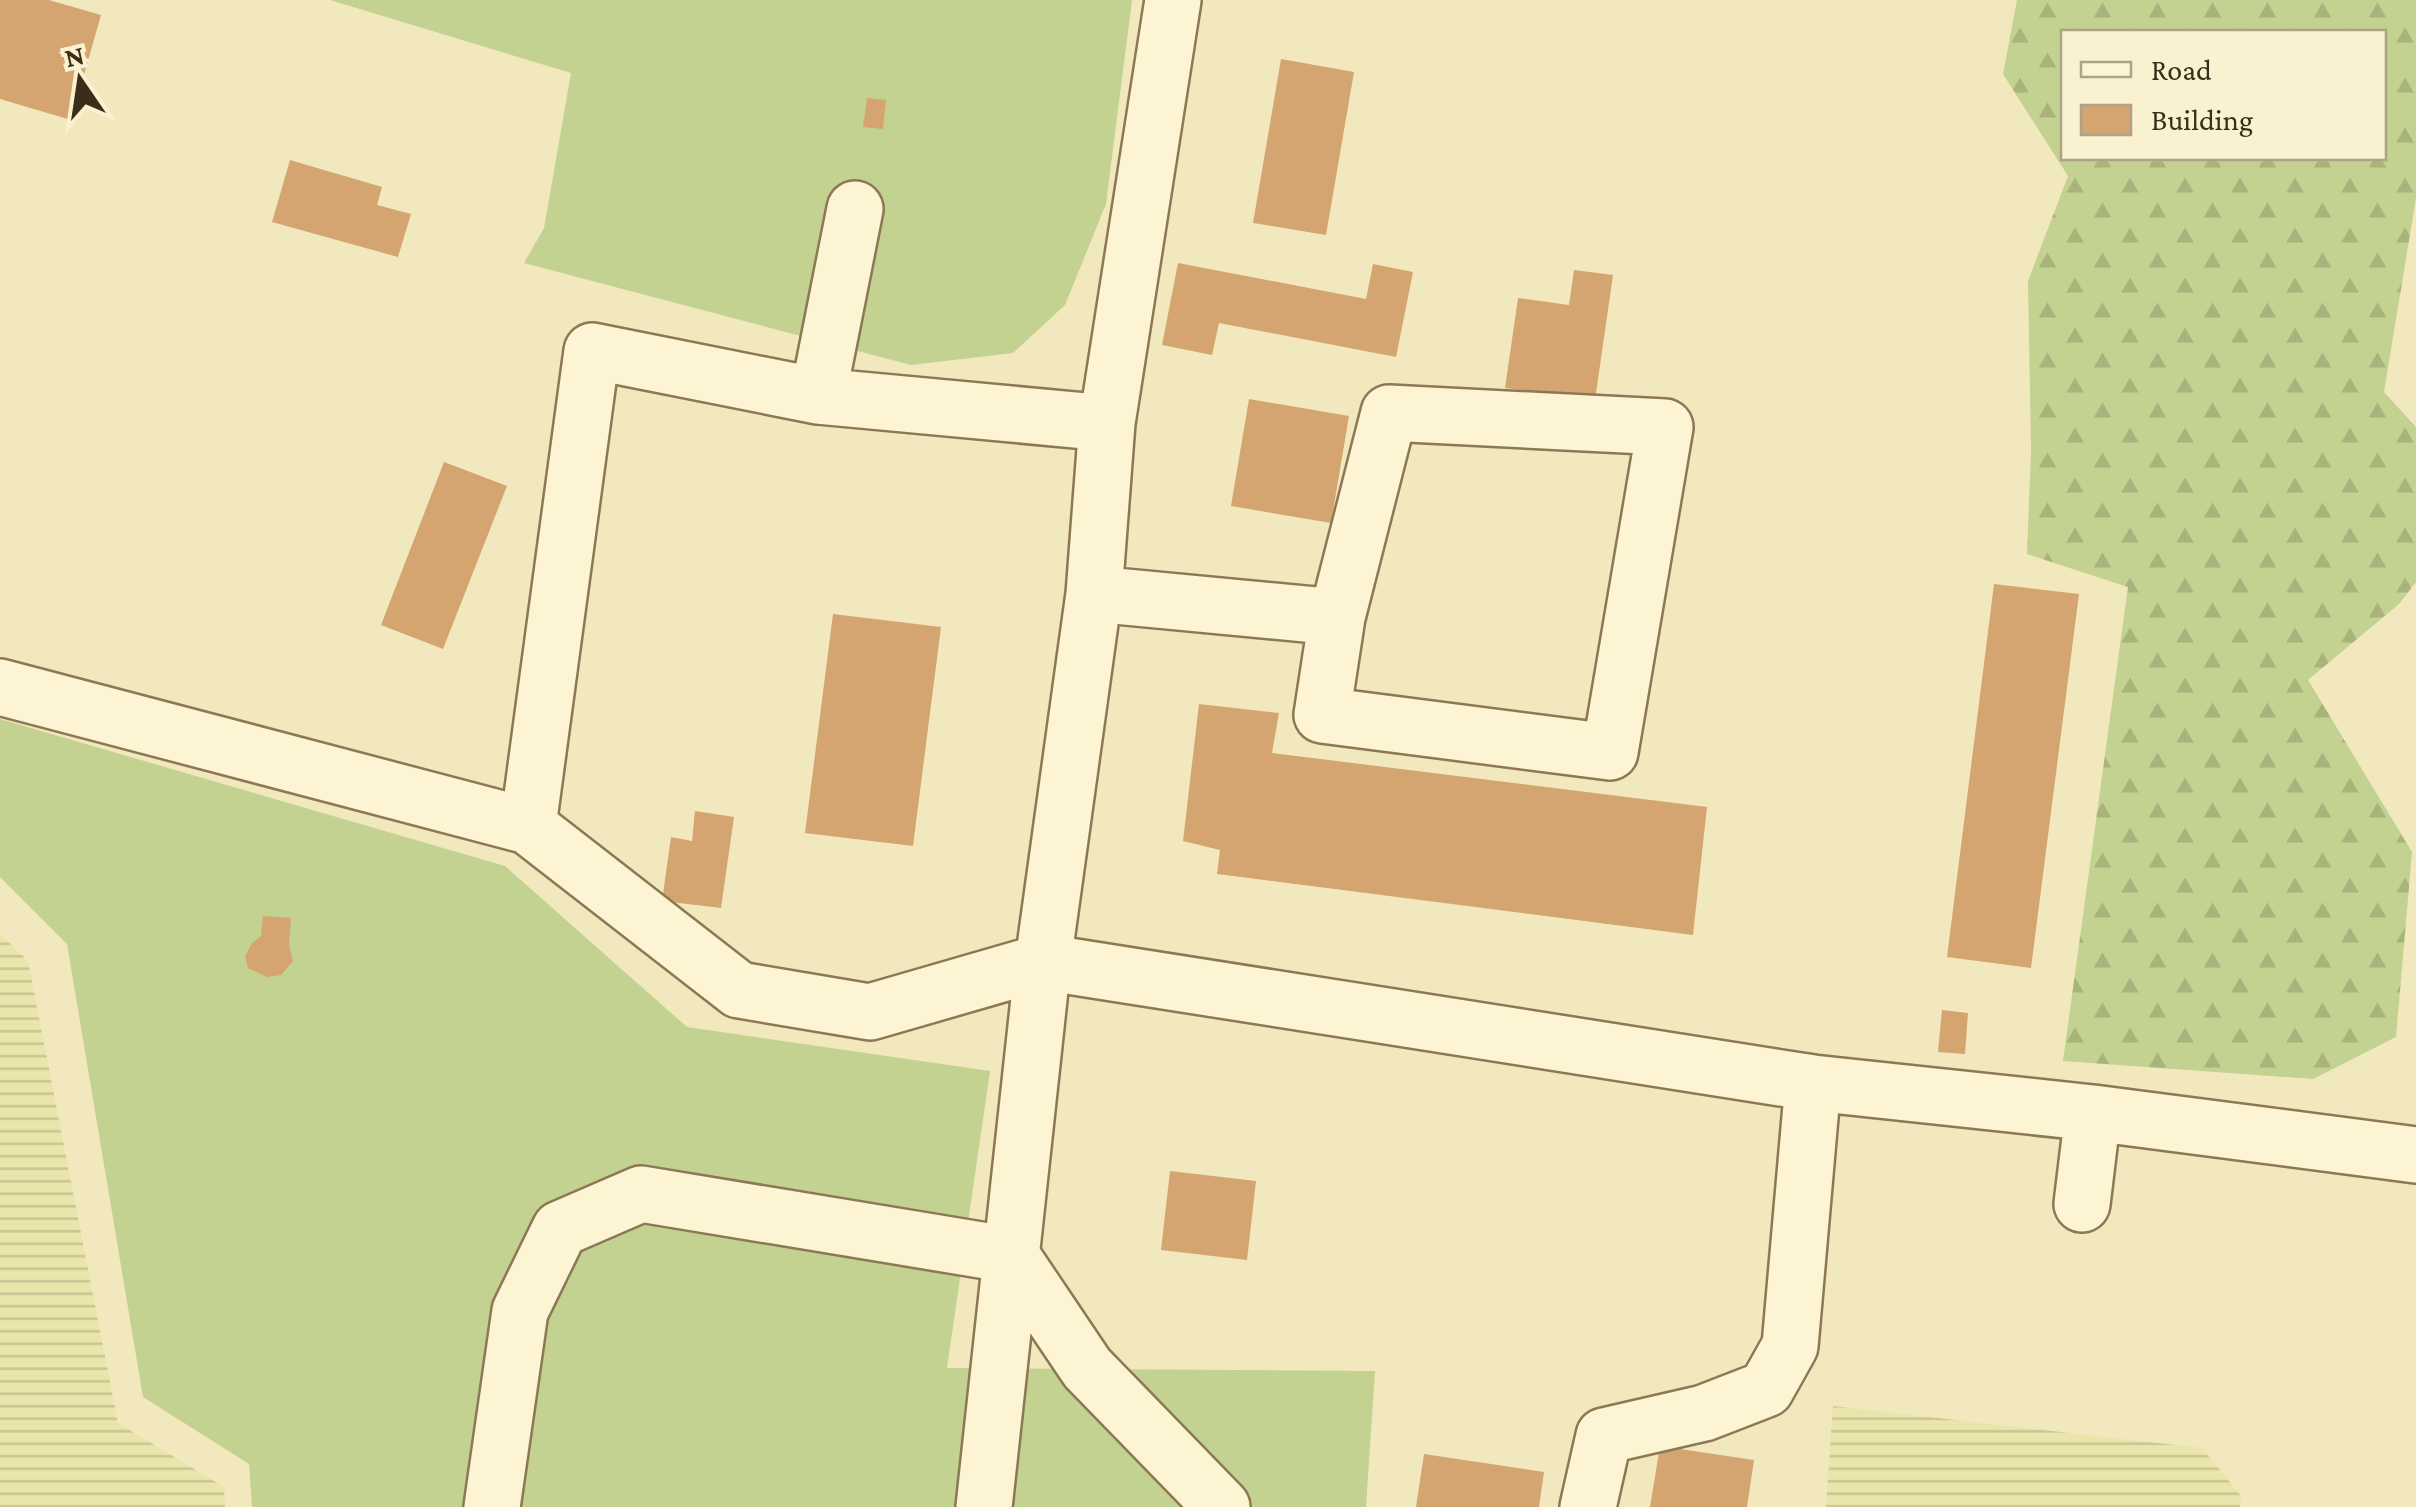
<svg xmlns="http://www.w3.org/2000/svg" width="2416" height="1507" font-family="'Crimson Pro',serif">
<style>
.farmland{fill:url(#farmland-rules)}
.grass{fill:#c3d191}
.forest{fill:url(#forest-firs);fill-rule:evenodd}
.building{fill:#d4a570}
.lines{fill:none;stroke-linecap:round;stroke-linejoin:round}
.minor-casing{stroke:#8d7855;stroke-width:60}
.minor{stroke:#fcf4d2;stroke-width:55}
</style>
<defs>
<pattern id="farmland-rules" width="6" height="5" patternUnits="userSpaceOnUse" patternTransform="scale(2.5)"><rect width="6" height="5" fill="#e9e5ab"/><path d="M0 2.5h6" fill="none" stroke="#c9c593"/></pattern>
<pattern id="forest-firs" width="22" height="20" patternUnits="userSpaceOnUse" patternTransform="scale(2.5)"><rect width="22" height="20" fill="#c3d191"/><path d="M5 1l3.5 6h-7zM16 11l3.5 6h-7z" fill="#a8b47c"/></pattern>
</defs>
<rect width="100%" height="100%" fill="#f2e8be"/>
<path class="farmland" d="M0 934 28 961 118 1423 224 1487 225 1507H0Z
M1833 1406 2202 1448 2241 1496 2240 1507H1826Z"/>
<path class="grass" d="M330 0H1132L1106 204 1065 305 1013 353 911 365 524 263 544 228 571 73Z
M0 719 505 866 687 1027 990 1071 947 1368 1375 1371 1366 1507H252L249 1464 143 1397 67 944 0 877Z"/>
<path class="forest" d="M2017 0H2416V198L2384 392 2416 427V582L2399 604 2308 680 2412 852 2396 1037 2313 1079 2063 1061 2128 587 2027 554 2031 450 2028 281 2068 176 2003 74ZM2064 32H2384V158H2064Z"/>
<path class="building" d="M0 0H49L101 15 71 120 0 99Z
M1281 59 1354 72 1326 235 1253 223Z
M867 98 886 100 883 129 863 127Z
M290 160 382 187 377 205 411 214 398 257 272 222Z
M1178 263 1366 299 1373 264 1413 272 1396 357 1219 323 1212 355 1162 345Z
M1574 270 1613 275 1595 400 1505 388 1518 298 1569 305Z
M1249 399 1349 416 1331 523 1231 506Z
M444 462 507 486 443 649 381 625Z
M1994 584 2079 594 2031 968 1947 957Z
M833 614 941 627 913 846 805 833Z
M1199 704 1279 713 1272 753 1707 807 1693 935 1217 874 1220 850 1183 841Z
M695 811 734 817 721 908 662 901 671 837 692 841Z
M263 916 291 918 289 946 293 961 281 975 267 977 248 968 245 956 252 943 261 936Z
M1942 1010 1968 1013 1965 1054 1938 1052Z
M1170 1171 1256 1181 1247 1260 1161 1250Z
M1660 1446 1754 1460 1747 1507H1650Z
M1424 1454 1544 1472 1539 1507H1416Z"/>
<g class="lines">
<defs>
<path id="minor" d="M1173 0 1107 423 1094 594 1043 962 1813 1083 2093 1113
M818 396 855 209
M1389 413 1665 427 1610 752 1322 715 1337 617Z
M1094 594 1337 617
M0 687 528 826 739 990 870 1012 1043 962 984 1507
M528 826 592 351 818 396 1107 423
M2082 1204 2093 1113 2416 1155
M492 1507 520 1311 560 1229 641 1194 1011 1255 1087 1368 1222 1507
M1588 1507 1604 1436 1704 1413 1766 1389 1790 1346 1813 1083"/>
</defs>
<use href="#minor" class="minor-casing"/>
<use href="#minor" class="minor"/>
</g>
<rect x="2061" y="30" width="325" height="130" fill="#f9f1cf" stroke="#ada387" stroke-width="2.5"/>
<rect x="2081" y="62" width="50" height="15" fill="#fcf4d2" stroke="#ada387" stroke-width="2.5"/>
<text x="2151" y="80" font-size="30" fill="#3a2e1b">Road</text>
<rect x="2081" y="105" width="50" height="30" fill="#d4a570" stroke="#ada387" stroke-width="2.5"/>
<text x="2151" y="130" font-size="30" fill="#3a2e1b">Building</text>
<g transform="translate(80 80) rotate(347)" stroke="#f9f1cf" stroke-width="8" paint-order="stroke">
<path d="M0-8L18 38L0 25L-18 38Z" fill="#3a2e1b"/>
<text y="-15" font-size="28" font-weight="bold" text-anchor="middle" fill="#3a2e1b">N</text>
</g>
</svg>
